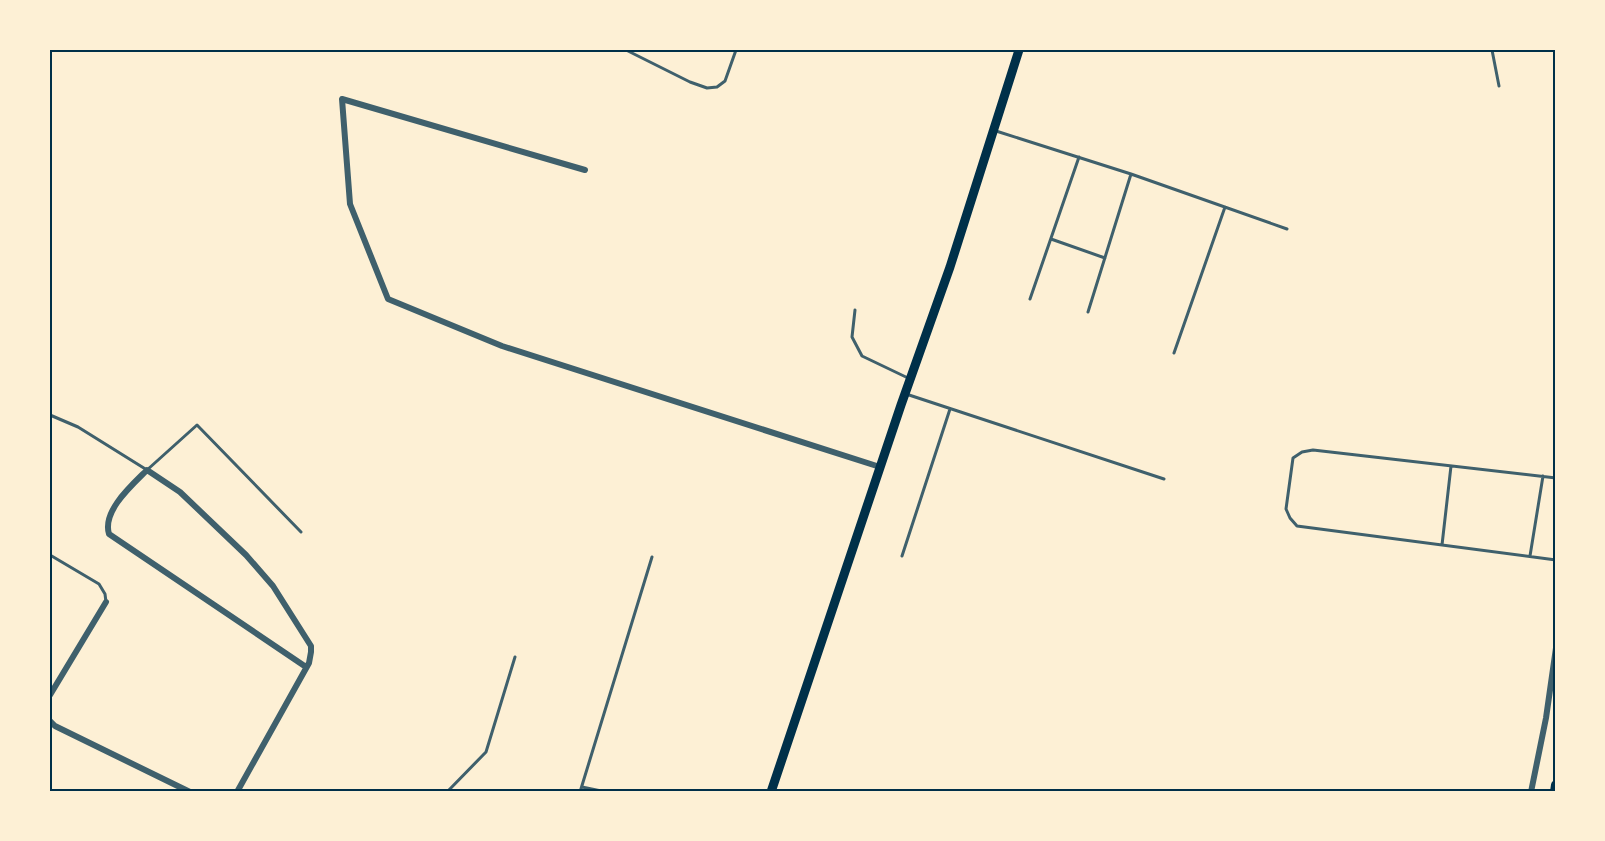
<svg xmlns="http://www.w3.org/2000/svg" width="1605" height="841" font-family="'Work Sans',sans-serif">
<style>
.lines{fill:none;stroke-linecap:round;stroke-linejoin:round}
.service{stroke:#3f606c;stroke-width:3}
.minor{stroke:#3f606c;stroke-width:6}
.secondary{stroke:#003049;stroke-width:9}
.trunk{stroke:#003049;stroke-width:10}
.neatline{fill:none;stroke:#003049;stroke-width:2}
</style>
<rect width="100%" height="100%" fill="#fdf0d5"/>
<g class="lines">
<path class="service" d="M626 50 690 82 707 88 717 87 725 81 736 50
M1492 50 1499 86
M996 131 1131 174 1287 229
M1051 239 1105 258
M1030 299 1079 157
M855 310 852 337 862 356 908 378
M1088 312 1131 174
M1174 353 1225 207
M906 394 1164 479
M50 415 78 427 147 470 197 425 301 532
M1556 478 1313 450 1302 452 1293 458 1286 509 1290 518 1297 526 1556 560
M1442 545 1451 466
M50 555 99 584 105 594 106 602
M902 556 950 409
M1530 556 1543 476
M582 787 606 792
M447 792 486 752 515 657
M580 792 652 557"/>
<path class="minor" d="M585 170 342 99 350 204 388 299 502 346 880 467
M50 695 106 602
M50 721 55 726 190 792
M237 792 309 663 311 652V646L273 586 246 555 180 492 147 470C132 485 102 511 109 534L306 667
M1531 792 1546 718 1556 648"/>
<path class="secondary" d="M771 792 901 405 950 267 1019 50"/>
<path class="trunk" d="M1555 792 1556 785"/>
</g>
<rect width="1605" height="841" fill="none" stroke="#fdf0d5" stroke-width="102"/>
<rect x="51" y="51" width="1503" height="739" class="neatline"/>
</svg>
